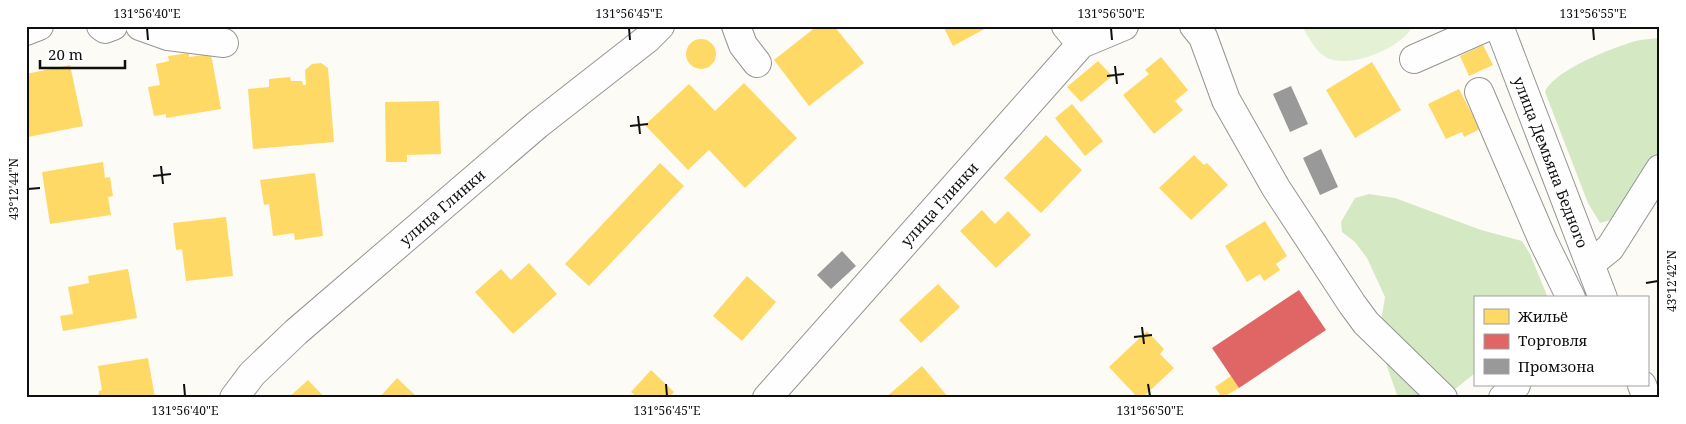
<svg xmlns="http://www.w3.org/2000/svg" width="1686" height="424" font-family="'Noto Serif',serif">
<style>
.green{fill:#e5f1d5}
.forest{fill:#d5e8c4}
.homes{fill:#ffd966}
.shops{fill:#e06666}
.industry{fill:#999}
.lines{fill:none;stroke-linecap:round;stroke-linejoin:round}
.minor-casing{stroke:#969593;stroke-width:30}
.minor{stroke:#fffefe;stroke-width:28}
.ticks{fill:none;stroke:#0f0f0f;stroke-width:2}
.labels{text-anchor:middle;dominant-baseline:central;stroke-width:5;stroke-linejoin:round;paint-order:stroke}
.street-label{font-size:15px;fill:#0f0f0f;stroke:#fff}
.neatline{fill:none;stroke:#0f0f0f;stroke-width:2}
.ticks-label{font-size:12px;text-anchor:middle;fill:#0f0f0f}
</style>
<rect width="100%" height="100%" fill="#fcfbf5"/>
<path class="green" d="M1302 26H1413C1402 47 1357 66 1333 60 1318 57 1309 38 1302 26Z"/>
<path class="forest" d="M1660 38V157L1614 219 1600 223 1588 203 1545 92C1554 70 1614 47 1636 41 1644 39 1652 39 1660 38Z
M1369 194 1395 198 1481 230 1522 241 1530 254 1548 298H1475V373L1444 398H1398L1378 340 1385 297 1367 258 1355 242 1342 232 1341 222 1355 198Z"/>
<path class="homes" d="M817 26H834L864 63 809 106 774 60Z
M943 26H990L953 46Z
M686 54a15 15 0 1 1 30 0a15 15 0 1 1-30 0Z
M1483 45 1493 65 1469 76 1460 56Z
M189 53V57L211 54 221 109 166 118V114L154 116 148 87 160 85 156 64 169 61 168 56Z
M1161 57 1188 90 1175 101 1183 110 1154 134 1123 95 1149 74 1145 70Z
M1098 61 1112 76 1081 102 1067 87Z
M1372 62 1401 110 1355 138 1326 90Z
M321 63 328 68 334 142 253 149 248 89 269 87V79L290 77 291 81H302L303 85H306L305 70 312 64Z
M70 65 83 126 28 137 26 74Z
M744 83 797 138 745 188 709 150 688 170 645 125 689 84 715 111Z
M1459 89 1480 129 1464 137 1462 132 1446 139 1428 104Z
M439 101 441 154 407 155V162H386L385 102Z
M1072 104 1103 141 1085 156 1055 118Z
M1046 135 1082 170 1041 213 1004 178Z
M1194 155 1204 165 1207 163 1228 185 1191 220 1159 188Z
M103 162 105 178 110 177 113 196 108 197 111 215 50 224 42 172Z
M660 163 684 186 589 286 565 264Z
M315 173 323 236 295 240 294 233 273 236 269 204 264 205 260 180Z
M982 210 995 224 1008 211 1031 235 996 268 960 231Z
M226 217 233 276 186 281 182 249 176 250 173 223Z
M1265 221 1287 256 1276 264 1280 270 1264 281 1260 274 1247 282 1225 246Z
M529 263 557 294 513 334 475 292 501 269 511 280Z
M128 269 137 318 63 331 60 316 73 314 68 287 89 283 88 276Z
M747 276 776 302 742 341 713 316Z
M938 284 960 307 921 343 899 320Z
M1147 331 1164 349 1160 354 1174 368 1142 398H1138L1109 367Z
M148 358 155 398H98L99 391 102 390 98 366Z
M922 366 949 398H885Z
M651 370 674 392 669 398H638L631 392Z
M1231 376 1239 388 1222 398 1215 387Z
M397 378 418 398H379Z
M308 380 325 398H288Z"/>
<path class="shops" d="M1299 290 1326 330 1239 388 1212 348Z"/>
<path class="industry" d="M1291 86 1308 124 1290 132 1273 94Z
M1321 149 1338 187 1320 195 1303 158Z
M842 251 856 266 831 289 817 275Z"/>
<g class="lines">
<defs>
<path id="minor" d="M101 26 105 29 113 26
M140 26 168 36 224 43
M736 26 743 45 757 63
M1066 26 1081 44
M1194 26 1203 37 1226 100 1276 188 1352 304 1366 323 1443 398
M1499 26 1603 298
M26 31 39 26
M1414 59 1489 26
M1479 92 1543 241 1571 298
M1590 264 1610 248 1660 169
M1642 385 1647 398
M234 398 252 374 296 332 537 125 647 39 660 26
M767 398 1081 44 1124 26
M1503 398 1516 385"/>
</defs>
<use href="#minor" class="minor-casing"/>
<use href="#minor" class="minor"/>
</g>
<path class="ticks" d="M147 28 148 40M629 28 630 40M1111 28 1112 40M1593 28 1594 40M1115 66 1117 84M1107 76 1124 74M638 116 640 134M630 126 648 124M161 166 163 184M153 176 171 174M28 189 40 188M1646 283 1658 281M1142 327 1144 344M1134 337 1152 335M184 384 185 396M666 384 667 396M1148 384 1150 396"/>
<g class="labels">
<g class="street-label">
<text transform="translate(1551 162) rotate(69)">улица Демьяна Бедного</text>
<text transform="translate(939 204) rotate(-48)">улица Глинки</text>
<text transform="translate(442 207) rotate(-41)">улица Глинки</text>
</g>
</g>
<rect width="1686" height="424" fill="none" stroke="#ffffff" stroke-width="55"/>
<rect x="1474" y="296" width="175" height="90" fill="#ffffff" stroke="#9f9f9f"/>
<rect x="1484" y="309" width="25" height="15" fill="#ffd966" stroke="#9f9f9f"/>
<text x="1518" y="322" font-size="15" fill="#0f0f0f">Жильё</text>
<rect x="1484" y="334" width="25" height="15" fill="#e06666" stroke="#9f9f9f"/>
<text x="1518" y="346" font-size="15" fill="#0f0f0f">Торговля</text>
<rect x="1484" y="359" width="25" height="15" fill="#999999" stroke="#9f9f9f"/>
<text x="1518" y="372" font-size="15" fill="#0f0f0f">Промзона</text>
<path d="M40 60v8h85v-8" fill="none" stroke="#0f0f0f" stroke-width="2.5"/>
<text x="48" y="60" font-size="15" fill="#0f0f0f" stroke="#ffffff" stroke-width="4" paint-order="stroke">20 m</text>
<rect x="28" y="28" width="1630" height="368" class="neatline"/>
<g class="ticks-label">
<text x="147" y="18">131°56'40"E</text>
<text x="629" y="18">131°56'45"E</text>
<text x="1111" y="18">131°56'50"E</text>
<text x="1593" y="18">131°56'55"E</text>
<text transform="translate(14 189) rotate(-90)" y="4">43°12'44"N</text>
<text transform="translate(1672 281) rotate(-90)" y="4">43°12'42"N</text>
<text x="185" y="415">131°56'40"E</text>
<text x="667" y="415">131°56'45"E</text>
<text x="1150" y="415">131°56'50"E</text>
</g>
</svg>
